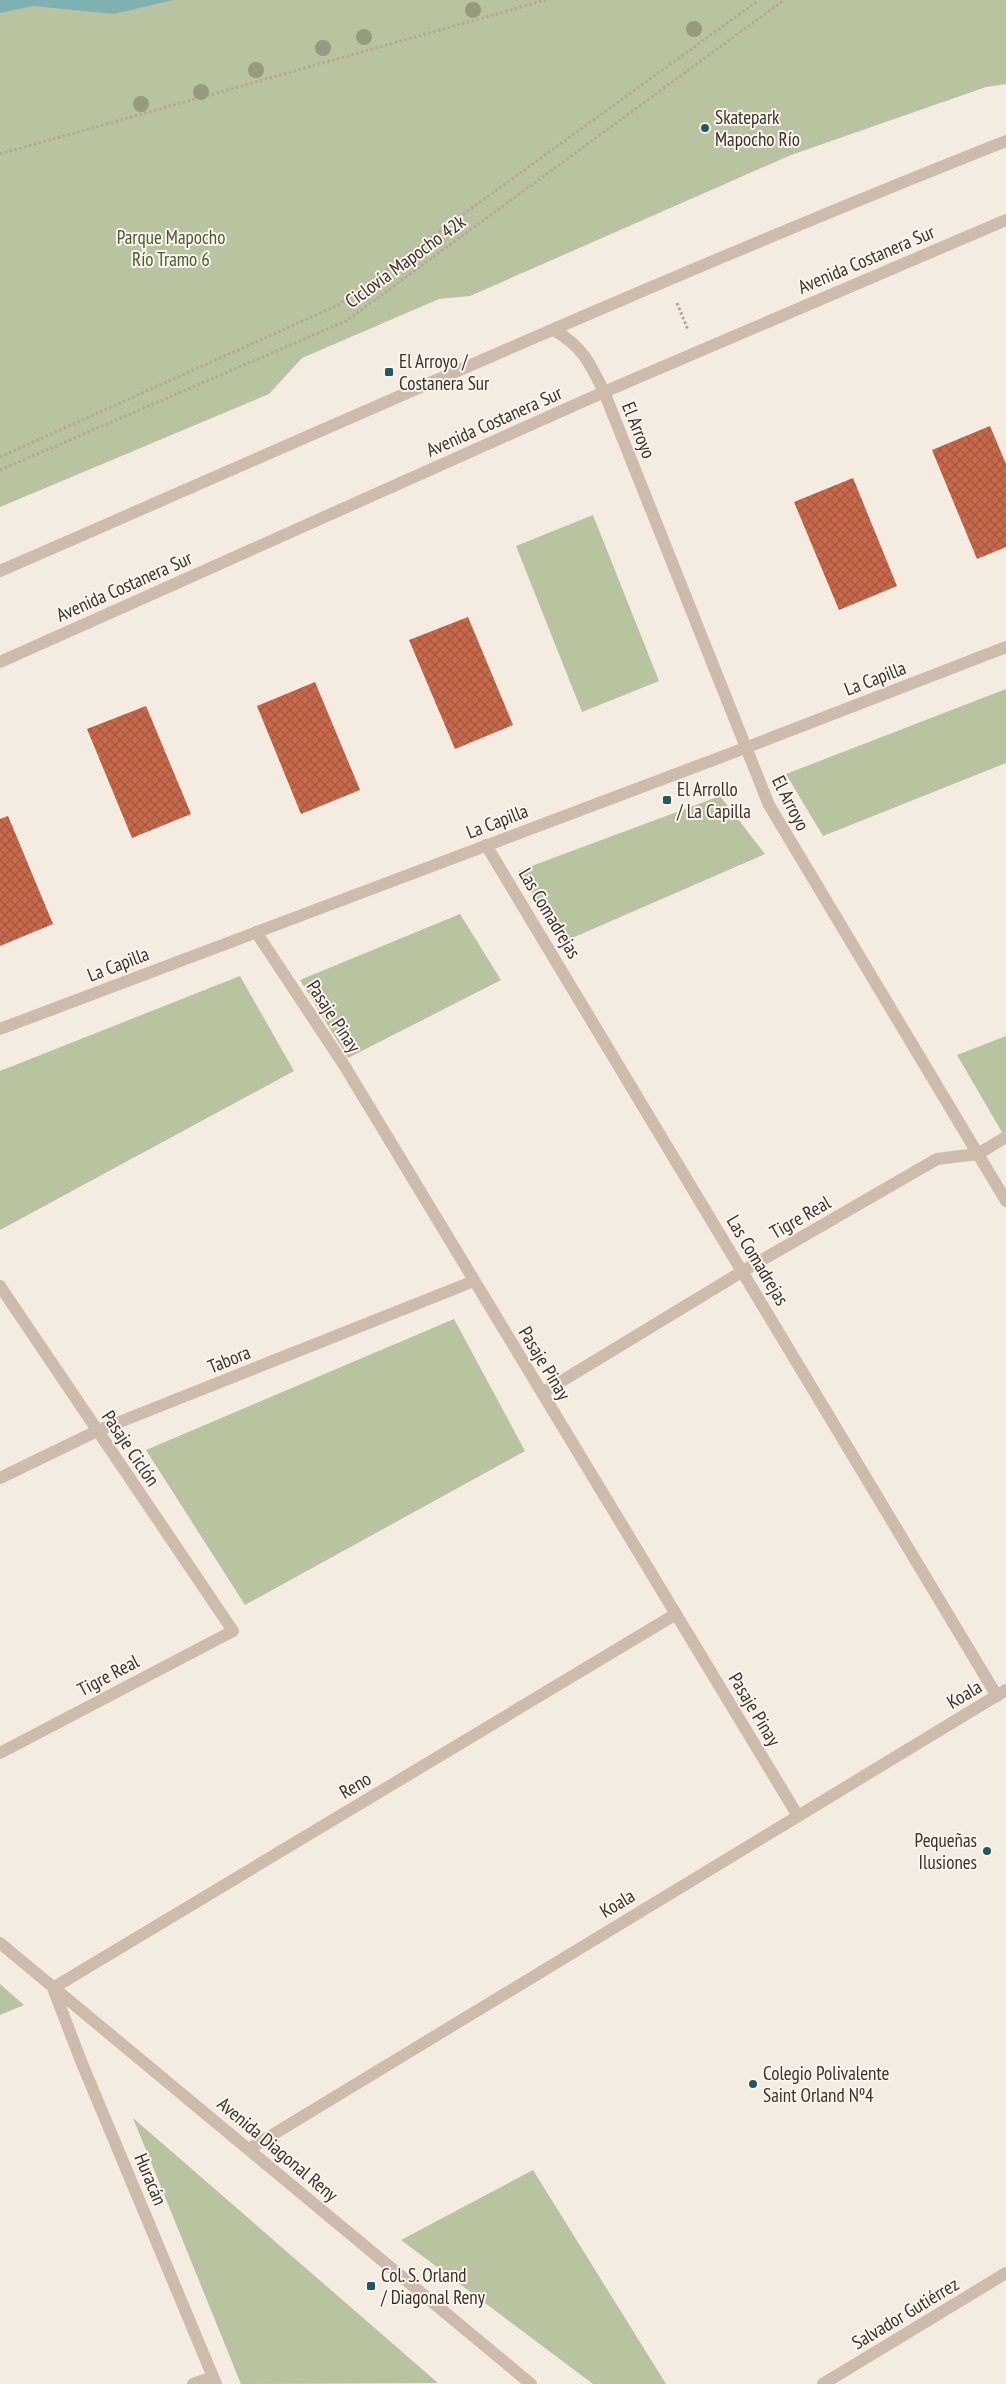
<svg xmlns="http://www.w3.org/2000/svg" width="1006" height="2384" font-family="'PT Sans Narrow',sans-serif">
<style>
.green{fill:#b8c4a0}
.water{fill:#7fb0b2}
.building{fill:url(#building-cross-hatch)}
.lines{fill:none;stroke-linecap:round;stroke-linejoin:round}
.path{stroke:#b9a596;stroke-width:3;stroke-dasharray:2.5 2.5;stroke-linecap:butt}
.minor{stroke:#cdbbac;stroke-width:12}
.tree{fill:#969b7f}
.poi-dot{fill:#1f5a5e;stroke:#fbf5ee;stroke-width:2}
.labels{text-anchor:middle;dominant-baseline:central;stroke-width:4;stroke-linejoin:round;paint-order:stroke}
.poi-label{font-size:19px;fill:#3b302b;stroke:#fbf5ee;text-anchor:start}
.park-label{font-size:19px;fill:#4a5a2e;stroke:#fbf5ee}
.street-label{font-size:19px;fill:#3b302b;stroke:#fbf5ee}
</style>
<defs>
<pattern id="building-cross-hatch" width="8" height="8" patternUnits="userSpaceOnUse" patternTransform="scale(1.25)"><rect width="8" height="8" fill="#c8694b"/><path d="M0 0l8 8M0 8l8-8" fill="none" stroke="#a4573f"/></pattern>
</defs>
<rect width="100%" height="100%" fill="#f4ebe1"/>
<path class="green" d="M0 0H1006V84L986 87 791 155 470 296 439 299 302 358 269 394 0 507Z
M593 515 659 681 582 712 516 546Z
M1006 689V763L823 836 786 774Z
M720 796 765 854 563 942 518 871Z
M460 914 501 980 348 1058 300 980Z
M240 976 294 1071 0 1230V1071Z
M1006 1036V1139L957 1055Z
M454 1319 525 1451 245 1605 146 1450Z
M0 1984 24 2005 0 2015Z
M133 2118 438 2383 241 2384Z
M533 2170 666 2384H593L401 2240Z"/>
<path class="water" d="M0 0H173L114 14 33 6 0 13Z"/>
<path class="building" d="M990 426 1006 464V547L977 559 932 450Z
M853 478 897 586 839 610 794 502Z
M468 617 513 725 455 749 409 640Z
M315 682 360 790 301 814 257 706Z
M146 706 191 814 132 838 87 729Z
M8 816 53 924 0 946V819Z"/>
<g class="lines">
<path class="path" d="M0 154 546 0
M677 303 688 330
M0 457 338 305 759 0
M0 470 346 321 784 0"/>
<path class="minor" d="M554 330C583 347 590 363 604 392L769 805 1006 1201
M0 571C334 426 667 275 1006 141
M0 662 604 392 1006 220
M486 845 997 1696
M256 932 344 1065 798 1816
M0 1029 745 748 1006 647
M0 1286 233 1631 0 1753
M542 1393 743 1271 937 1159 978 1154 1006 1137
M0 1478 97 1431 474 1281
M0 1943 531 2384
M249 2149 1006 1690
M193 2384 213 2377
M216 2384 81 2061 53 1988 676 1614
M823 2384 1006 2273"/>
</g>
<g class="tree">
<circle cx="473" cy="10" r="8"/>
<circle cx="694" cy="29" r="8"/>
<circle cx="364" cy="37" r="8"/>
<circle cx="323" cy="48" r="8"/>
<circle cx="256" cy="70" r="8"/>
<circle cx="201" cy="92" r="8"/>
<circle cx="141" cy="104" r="8"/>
</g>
<g class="poi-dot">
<circle cx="705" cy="128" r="5"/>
<rect x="384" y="367" width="10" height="10" rx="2.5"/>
<rect x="662" y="795" width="10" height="10" rx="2.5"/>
<circle cx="987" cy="1851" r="5"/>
<circle cx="753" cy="2084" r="5"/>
<rect x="366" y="2281" width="10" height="10" rx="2.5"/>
</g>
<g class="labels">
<g class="poi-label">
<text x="715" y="117">Skatepark<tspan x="715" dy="22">Mapocho Río</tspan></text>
<text x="399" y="361">El Arroyo /<tspan x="399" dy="22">Costanera Sur</tspan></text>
<text x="677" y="789">El Arrollo<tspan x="677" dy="22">/ La Capilla</tspan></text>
<text x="977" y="1840" text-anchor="end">Pequeñas<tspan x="977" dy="22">Ilusiones</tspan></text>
<text x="763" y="2073">Colegio Polivalente<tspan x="763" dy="22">Saint Orland Nº4</tspan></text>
<text x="381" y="2275">Col. S. Orland<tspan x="381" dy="22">/ Diagonal Reny</tspan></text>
</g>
<g class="park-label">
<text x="171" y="237">Parque Mapocho<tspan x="171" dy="22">Río Tramo 6</tspan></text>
</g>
<g class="street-label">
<text transform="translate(866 259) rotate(-23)">Avenida Costanera Sur</text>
<text transform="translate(405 261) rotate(-36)">Ciclovía Mapocho 42k</text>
<text transform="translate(494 421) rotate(-24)">Avenida Costanera Sur</text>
<text transform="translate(639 430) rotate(68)">El Arroyo</text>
<text transform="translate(124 586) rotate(-24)">Avenida Costanera Sur</text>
<text transform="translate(875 678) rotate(-21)">La Capilla</text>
<text transform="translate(791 803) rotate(63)">El Arroyo</text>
<text transform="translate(497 821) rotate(-21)">La Capilla</text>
<text transform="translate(550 913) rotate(59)">Las Comadrejas</text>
<text transform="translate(118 964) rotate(-21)">La Capilla</text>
<text transform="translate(334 1016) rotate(57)">Pasaje Pinay</text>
<text transform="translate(800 1217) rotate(-30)">Tigre Real</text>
<text transform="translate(758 1260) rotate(59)">Las Comadrejas</text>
<text transform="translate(229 1359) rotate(-22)">Tabora</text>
<text transform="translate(545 1363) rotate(59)">Pasaje Pinay</text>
<text transform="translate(131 1448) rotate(56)">Pasaje Ciclón</text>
<text transform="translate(108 1675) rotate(-28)">Tigre Real</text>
<text transform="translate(964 1694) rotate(-31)">Koala</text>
<text transform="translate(755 1709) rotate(59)">Pasaje Pinay</text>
<text transform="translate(355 1785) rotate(-31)">Reno</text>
<text transform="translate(617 1903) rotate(-31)">Koala</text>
<text transform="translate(278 2149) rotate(40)">Avenida Diagonal Reny</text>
<text transform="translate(151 2179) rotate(67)">Huracán</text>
<text transform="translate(905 2313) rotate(-31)">Salvador Gutiérrez</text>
</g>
</g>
</svg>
